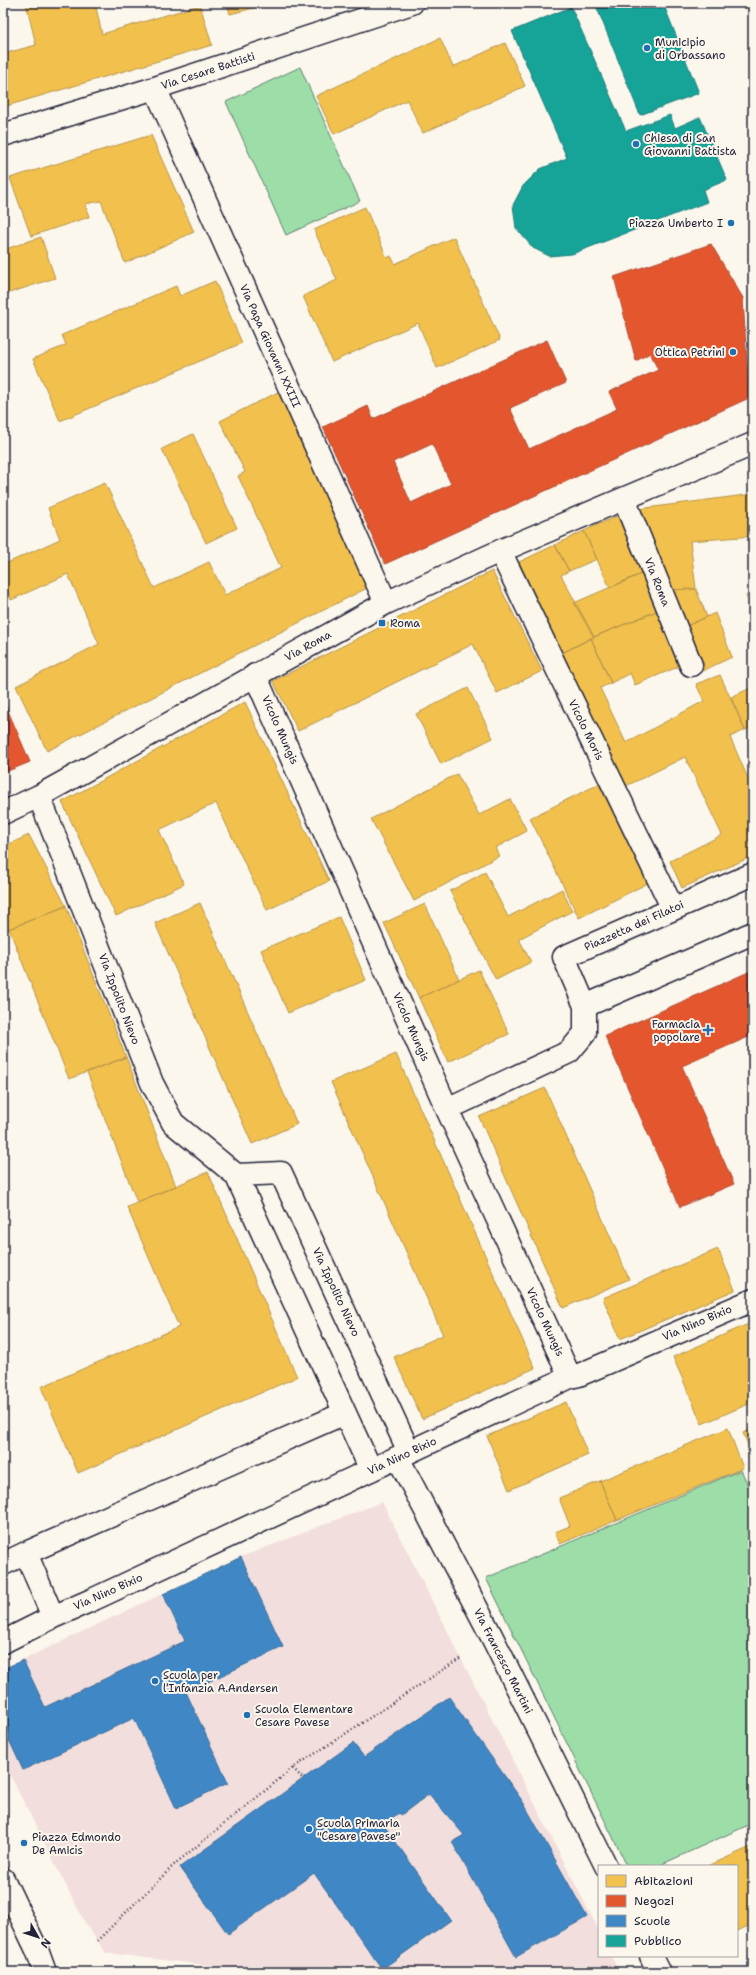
<svg xmlns="http://www.w3.org/2000/svg" width="756" height="1975" font-family="'Shantell Sans',sans-serif">
<style>
.built{fill:#f2dedc}
.green{fill:#9ddea8;stroke:#608072}
.homes{fill:#f2c14e;stroke:#b49148}
.shops{fill:#e4572e;stroke:#aa4732;fill-rule:evenodd}
.schools{fill:#3f88c5;stroke:#36699c}
.public{fill:#17a398;stroke:#1a7c7c}
.lines{fill:none;stroke-linecap:round;stroke-linejoin:round}
.minor-casing{stroke:#22223b;stroke-width:25}
.path{stroke:#22223b;stroke-width:2.5;stroke-dasharray:1 3;stroke-linecap:butt}
.minor{stroke:#fbf7ec;stroke-width:22}
.poi-dot{fill:#1f6fb2;stroke:#fbf7ec;stroke-width:1.5}
.labels{text-anchor:middle;dominant-baseline:central;stroke-width:4;stroke-linejoin:round;paint-order:stroke}
.poi-label{font-size:11px;fill:#22223b;stroke:#fbf7ec;text-anchor:start}
.street-label{font-size:11px;fill:#22223b;stroke:#fbf7ec}
</style>
<rect width="100%" height="100%" fill="#fbf7ec"/>
<filter id="ink" filterUnits="userSpaceOnUse"><feTurbulence type="fractalNoise" baseFrequency=".025" numOctaves="2"/><feDisplacementMap in="SourceGraphic" scale="8" xChannelSelector="R" yChannelSelector="G"/><feConvolveMatrix kernelMatrix="1 2 1 2 8 2 1 2 1" color-interpolation-filters="sRGB"/></filter>
<g filter="url(#ink)">
<path class="built" d="M382 1502 599 1931V1956H611L619 1972H264L106 1953 86 1925 3 1761V1669L241 1557Z"/>
<path class="green" d="M300 67 360 201 286 235 226 102Z
M741 1470 753 1496V1823L658 1866H627L486 1578Z"/>
<path class="homes" d="M26 3H95L102 34 200 5 212 45 3 107V54L36 45Z
M227 3H273L230 14Z
M440 38 453 67 505 43 525 86 423 133 407 100 334 134 316 96Z
M151 135 194 232 125 263 101 201 85 204 89 217 31 236 10 178Z
M365 207 387 258 391 256 395 264 454 237 500 340 437 368 418 323 332 362 303 296 337 280 314 230Z
M41 237 55 278 3 295V250Z
M215 281 242 343 60 421 33 359 66 345 62 335 176 286 180 296Z
M278 392 367 588 47 751 16 686 99 644 68 574 11 600 3 579V565L60 539 48 508 105 483 154 588 209 562 225 595 281 568 238 476 245 472 220 421Z
M193 434 237 528 206 543 162 449Z
M753 494V536L690 541 696 589 664 590 631 510Z
M624 513 650 570 610 588 584 531Z
M584 531 597 559 569 571 555 545Z
M555 545 569 571 561 575 594 637 562 653 519 562Z
M650 570 664 608 594 637 574 603Z
M492 571 542 671 497 693 473 644 298 731 273 681Z
M696 589 707 617 680 629 664 590Z
M753 593V610L746 596Z
M664 608 687 663 635 685 630 673 611 683 591 638Z
M715 613 732 657 700 672 680 629Z
M591 638 611 683 600 688 626 743 704 701 696 684 720 675 745 730 730 737 753 790V856L682 888 670 861 722 835 685 757 626 786 562 653Z
M753 687V727L745 730 731 697Z
M468 688 493 738 441 764 416 714Z
M245 702 329 881 267 910 216 803 159 830 184 884 116 916 62 802Z
M457 774 479 815 510 799 527 831 495 848 499 856 414 901 371 819Z
M599 784 648 883 579 918 530 818Z
M29 835 66 906 3 931V847Z
M485 872 508 917 562 889 572 911 519 939 531 962 496 980 450 891Z
M200 903 297 1124 252 1144 155 923Z
M425 904 459 979 419 998 384 923Z
M66 906 126 1057 69 1079 9 929Z
M339 917 366 980 288 1013 261 950Z
M479 970 509 1034 448 1062 419 998Z
M396 1054 535 1368 422 1419 394 1357 443 1335 331 1082Z
M126 1057 176 1186 137 1202 87 1072Z
M545 1088 629 1279 563 1308 479 1117Z
M208 1172 297 1377 78 1473 41 1387 179 1327 127 1207Z
M718 1249 735 1290 620 1339 603 1298Z
M753 1322V1402L702 1424 673 1357Z
M566 1402 588 1455 509 1490 487 1436Z
M728 1428 743 1468 617 1520 600 1481Z
M753 1429V1456L743 1433Z
M600 1481 617 1520 560 1544 555 1532 570 1526 559 1498Z
M753 1846V1924L737 1931V1866H708Z"/>
<path class="shops" d="M711 244 743 298 749 398 385 564 323 427 368 406 373 419 547 340 566 383 510 408 529 449 617 409 609 392 658 370 650 353 636 361 614 277ZM432 444 451 484 411 503 393 462Z
M3 699 30 762 3 773Z
M753 970V1035L682 1066 734 1184 680 1207 605 1036Z"/>
<path class="schools" d="M241 1557 283 1647 186 1692 228 1783 176 1808 134 1718 23 1770 3 1727V1669L23 1660 45 1707 185 1641 163 1594Z
M449 1697 523 1802 587 1917 516 1957 452 1842 464 1835 429 1794 401 1815 399 1813 383 1824 451 1920 382 1969 314 1873 228 1934 180 1867 353 1743 364 1757Z"/>
<path class="public" d="M595 3H663L699 93 640 115Z
M571 7 626 131 670 115 675 128 700 117 727 180 703 190 707 202 572 254 549 256 533 248 516 228 513 205 523 186 540 169 567 158 512 31Z"/>
<g class="lines">
<defs>
<path id="minor" d="M155 88 386 603
M3 135 155 88 412 3
M624 499 691 665
M500 551 673 909
M255 675 447 1109 570 1377
M39 796 152 1083 173 1123 236 1175 371 1470
M3 813 39 796 386 603 500 551 753 444
M585 1006 753 933
M447 1109 569 1052 585 1033V1006L564 957 753 874
M236 1175 281 1173 409 1452
M398 1458 492 1637 606 1866
M3 1564 26 1553
M53 1617 26 1553 345 1413
M3 1642 53 1617 94 1599 570 1377 579 1375 753 1300
M3 1879 37 1950 45 1972
M651 1956 659 1972"/>
</defs>
<use href="#minor" class="minor-casing"/>
<path class="path" d="M293 1768 303 1779
M97 1941 176 1863 293 1768 461 1658"/>
<use href="#minor" class="minor"/>
</g>
</g>
<g class="poi-dot">
<circle cx="647" cy="48" r="4"/>
<circle cx="636" cy="144" r="4"/>
<circle cx="731" cy="223" r="4"/>
<circle cx="733" cy="352" r="4"/>
<rect x="378" y="619" width="8" height="8" rx="2"/>
<path d="M706 1024h4v4h4v4h-4v4h-4v-4h-4v-4h4z"/>
<circle cx="155" cy="1681" r="4"/>
<circle cx="247" cy="1715" r="4"/>
<circle cx="309" cy="1829" r="4"/>
<circle cx="24" cy="1843" r="4"/>
</g>
<g class="labels">
<g class="poi-label">
<text x="655" y="42">Municipio<tspan x="655" dy="13">di Orbassano</tspan></text>
<text x="644" y="138">Chiesa di San<tspan x="644" dy="13">Giovanni Battista</tspan></text>
<text x="723" y="223" text-anchor="end">Piazza Umberto I</text>
<text x="725" y="352" text-anchor="end">Ottica Petrini</text>
<text x="390" y="623">Roma</text>
<text x="700" y="1024" text-anchor="end">Farmacia<tspan x="700" dy="13">popolare</tspan></text>
<text x="163" y="1675">Scuola per<tspan x="163" dy="13">l'Infanzia A.Andersen</tspan></text>
<text x="255" y="1709">Scuola Elementare<tspan x="255" dy="13">Cesare Pavese</tspan></text>
<text x="317" y="1823">Scuola Primaria<tspan x="317" dy="13">"Cesare Pavese"</tspan></text>
<text x="32" y="1837">Piazza Edmondo<tspan x="32" dy="13">De Amicis</tspan></text>
</g>
<g class="street-label">
<text transform="translate(208 71) rotate(-18)">Via Cesare Battisti</text>
<text transform="translate(270 346) rotate(66)">Via Papa Giovanni XXIII</text>
<text transform="translate(657 582) rotate(68)">Via Roma</text>
<text transform="translate(308 646) rotate(-29)">Via Roma</text>
<text transform="translate(280 730) rotate(66)">Vicolo Mungis</text>
<text transform="translate(586 730) rotate(64)">Vicolo Moris</text>
<text transform="translate(634 926) rotate(-24)">Piazzetta dei Filatoi</text>
<text transform="translate(119 999) rotate(69)">Via Ippolito Nievo</text>
<text transform="translate(411 1027) rotate(66)">Vicolo Mungis</text>
<text transform="translate(336 1292) rotate(65)">Via Ippolito Nievo</text>
<text transform="translate(545 1322) rotate(65)">Vicolo Mungis</text>
<text transform="translate(697 1323) rotate(-23)">Via Nino Bixio</text>
<text transform="translate(402 1456) rotate(-25)">Via Nino Bixio</text>
<text transform="translate(108 1592) rotate(-24)">Via Nino Bixio</text>
<text transform="translate(503 1661) rotate(63)">Via Francesco Martini</text>
</g>
</g>
<rect width="756" height="1975" fill="none" stroke="#fbf7ec" stroke-width="16"/>
<rect x="8" y="8" width="740" height="1959" fill="none" stroke="#22223b" stroke-width="1.5" filter="url(#ink)"/>
<rect x="598" y="1865" width="140" height="92" fill="#fbf7ec" stroke="#a4a2a5"/>
<rect x="606" y="1875" width="20" height="12" fill="#f2c14e" stroke="#a4a2a5"/>
<text x="634" y="1885" font-size="12" fill="#22223b">Abitazioni</text>
<rect x="606" y="1895" width="20" height="12" fill="#e4572e" stroke="#a4a2a5"/>
<text x="634" y="1905" font-size="12" fill="#22223b">Negozi</text>
<rect x="606" y="1915" width="20" height="12" fill="#3f88c5" stroke="#a4a2a5"/>
<text x="634" y="1925" font-size="12" fill="#22223b">Scuole</text>
<rect x="606" y="1935" width="20" height="12" fill="#17a398" stroke="#a4a2a5"/>
<text x="634" y="1945" font-size="12" fill="#22223b">Pubblico</text>
<g transform="translate(38 1937) rotate(129)" stroke="#fbf7ec" stroke-width="3" paint-order="stroke">
<path d="M0-3L7 15L0 10L-7 15Z" fill="#22223b"/>
<text y="-6" font-size="11" font-weight="bold" text-anchor="middle" fill="#22223b">N</text>
</g>
</svg>
